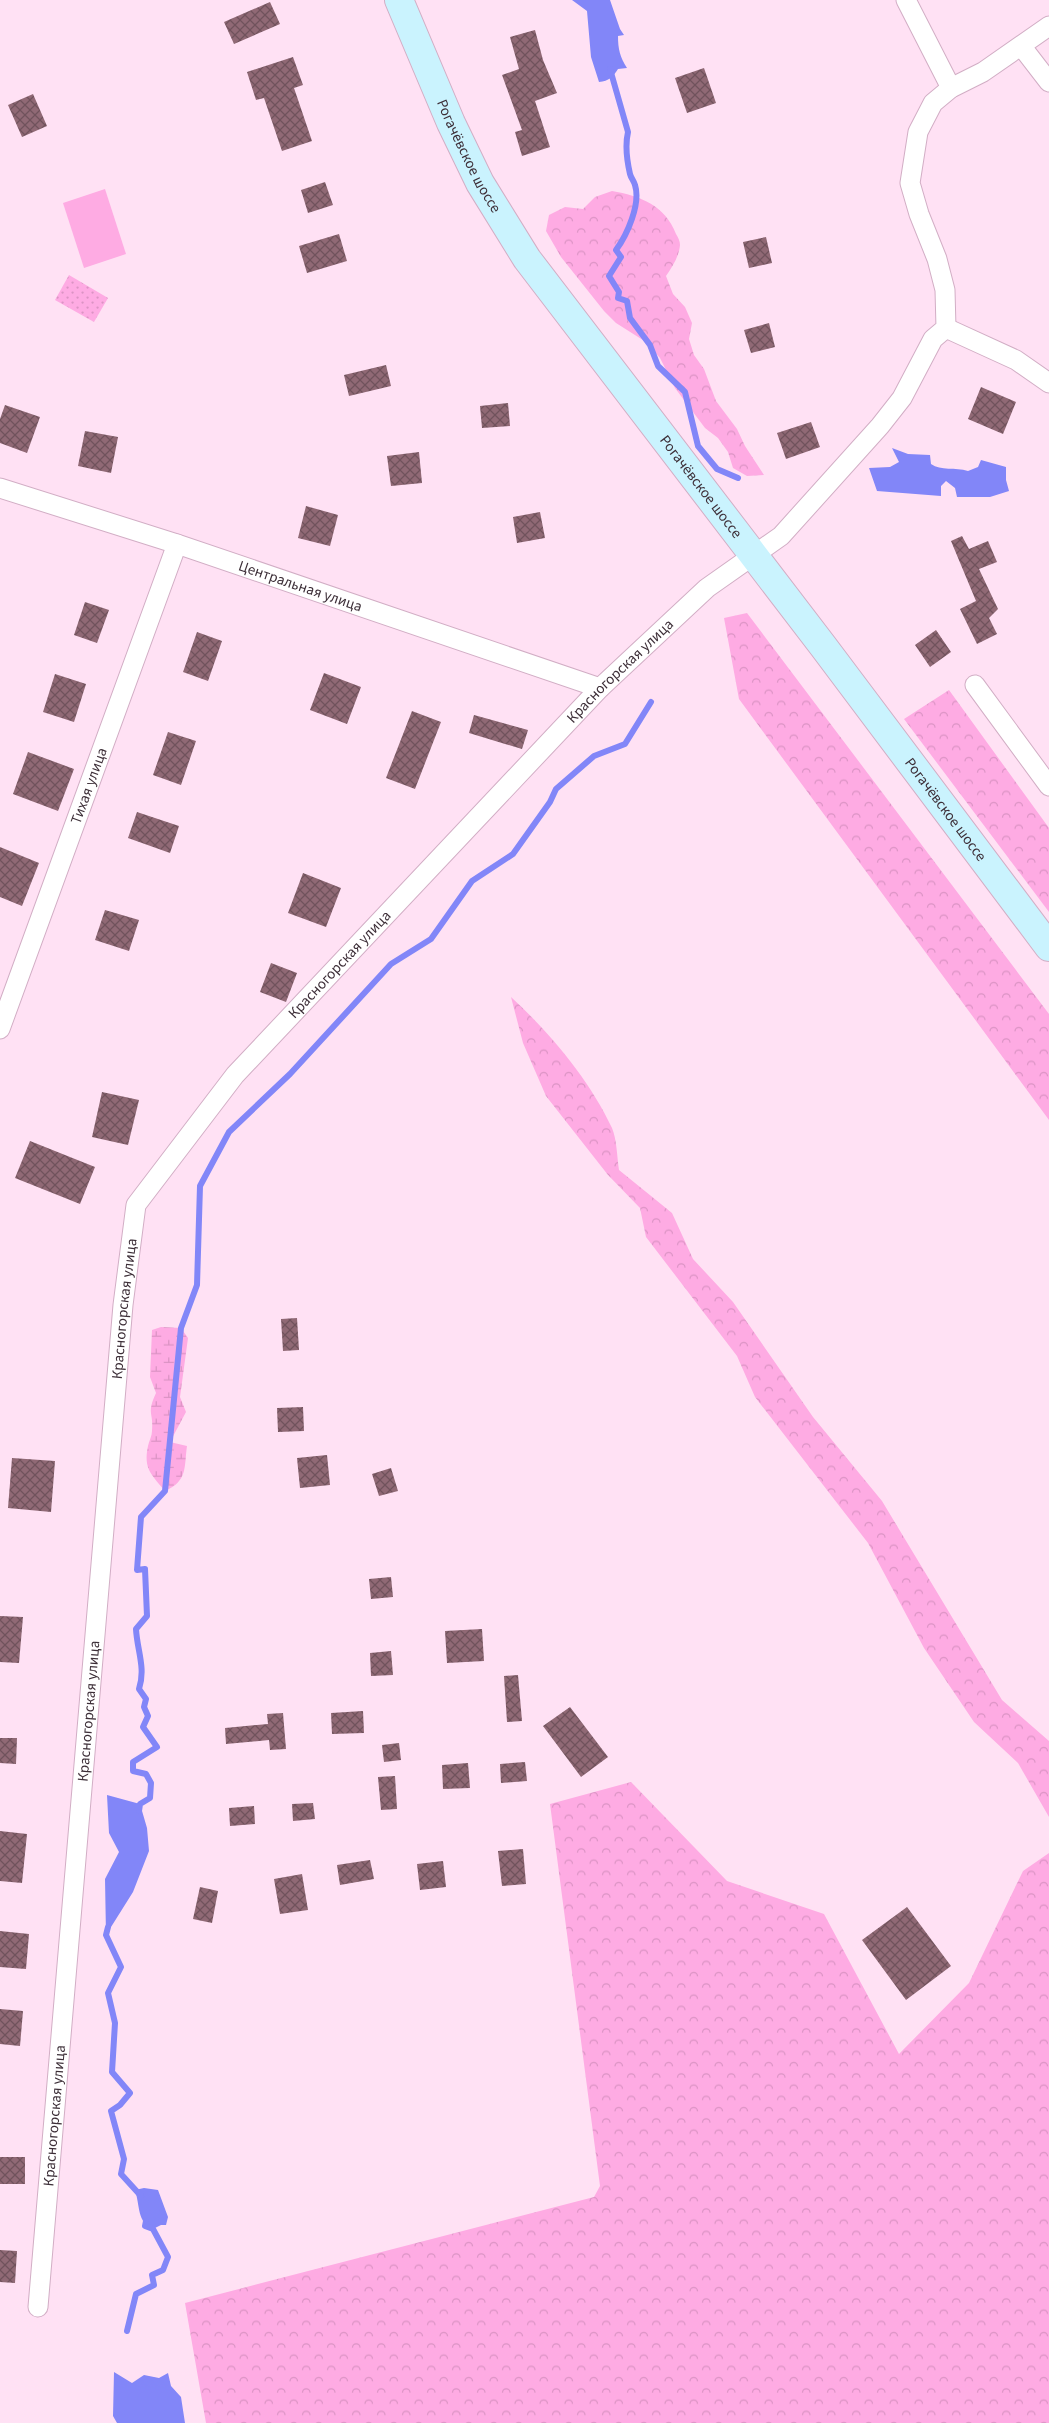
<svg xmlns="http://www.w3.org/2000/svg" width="1049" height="2423" font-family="'Source Sans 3',sans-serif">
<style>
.forest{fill:url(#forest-crowns)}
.wetland{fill:url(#wetland-marsh)}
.park{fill:url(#park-dots)}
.pitch{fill:#feabe3}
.water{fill:#8286f8}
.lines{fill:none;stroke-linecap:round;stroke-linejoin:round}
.stream{stroke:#8286f8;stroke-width:6}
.building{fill:url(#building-cross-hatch)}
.minor-casing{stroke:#d2aec5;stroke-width:21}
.secondary-casing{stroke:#d2aec5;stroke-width:30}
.minor{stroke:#fff;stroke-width:19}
.secondary{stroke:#caf3fe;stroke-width:28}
.labels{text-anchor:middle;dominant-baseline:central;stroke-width:5;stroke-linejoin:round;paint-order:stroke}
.street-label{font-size:15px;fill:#3d2f38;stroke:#ffe1f4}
</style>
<defs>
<pattern id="forest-crowns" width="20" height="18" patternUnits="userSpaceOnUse" patternTransform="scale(1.25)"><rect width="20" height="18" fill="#feabe3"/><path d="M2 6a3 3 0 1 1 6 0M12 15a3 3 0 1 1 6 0" fill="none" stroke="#db93c4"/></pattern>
<pattern id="wetland-marsh" width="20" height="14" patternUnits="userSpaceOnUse" patternTransform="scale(1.25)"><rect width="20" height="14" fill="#feabe3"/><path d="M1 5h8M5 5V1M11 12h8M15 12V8" fill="none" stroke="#db93c4"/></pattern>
<pattern id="park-dots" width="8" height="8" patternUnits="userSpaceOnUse" patternTransform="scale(1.25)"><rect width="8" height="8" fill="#feabe3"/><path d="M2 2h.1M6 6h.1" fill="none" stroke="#db93c4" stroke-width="1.8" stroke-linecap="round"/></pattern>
<pattern id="building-cross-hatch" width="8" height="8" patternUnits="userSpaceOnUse" patternTransform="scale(1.25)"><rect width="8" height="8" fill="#906975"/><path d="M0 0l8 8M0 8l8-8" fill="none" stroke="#70525c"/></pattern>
</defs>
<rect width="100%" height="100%" fill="#ffe1f4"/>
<path class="forest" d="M612 191C640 196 665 205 676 234 678 237 680 241 680 245 679 257 672 267 666 276L673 294 685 307 692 323 689 339 694 355 704 369 716 401 737 429 745 446 764 475 747 476 733 468 728 452 718 438 705 428 675 388 660 358 646 342 616 323 604 311 561 257 546 231 549 215 565 207 583 209 595 197Z
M747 613 1049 1014V1120L739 699 724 618Z
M949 690 1049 828V912L904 719Z
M511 997C550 1033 589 1079 612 1128 617 1140 617 1157 619 1170L672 1213 693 1259 733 1302 813 1417 882 1501 1002 1700 1049 1741V1817L1018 1763 974 1722 924 1648 868 1543 755 1397 737 1356 646 1237 640 1208 608 1175 546 1096 523 1043Z
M631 1782 727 1881 824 1914 899 2054 969 1983 1023 1871 1049 1853V2423H206L185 2303 594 2197 600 2186 550 1804Z"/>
<path class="wetland" d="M161 1327 181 1328 188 1338 180 1397 186 1412 170 1442 187 1446C184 1467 188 1481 165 1491 152 1475 143 1469 148 1446 149 1441 152 1436 152 1431 154 1412 146 1414 156 1393L150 1377 152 1330Z"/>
<path class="park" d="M69 275 108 298 94 322 55 300Z"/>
<path class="pitch" d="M105 189 126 254 84 268 63 203Z"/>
<path class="water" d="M572 0H610L620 29 624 35 618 36C618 49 620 57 627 68L618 69C613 77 609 81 599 82L591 57 587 11Z
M892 448 908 454 930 455 931 464C941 471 955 467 968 471L978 467 981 460 1006 467V480L1009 491 990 497H957L955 488 946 481 941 486V496L877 491 869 468 890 467 899 462Z
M107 1795 140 1804 147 1828 149 1851 133 1892 106 1935 105 1879 119 1852 109 1833Z
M144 2188 158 2190 168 2217 166 2225H161L153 2229C137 2223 140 2205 135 2190Z
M114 2372 132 2383 144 2375 159 2378 168 2373 171 2386 181 2397 185 2423H117L113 2416Z"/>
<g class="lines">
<path class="stream" d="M610 69 628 132C625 145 627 161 630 174 631 178 634 181 635 185 641 204 627 235 616 250L621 257 609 276 619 292 618 298 627 301 630 318 650 345 658 366 685 392 698 446 717 469 738 478
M139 1811 140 1804 150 1798 151 1783 146 1774 133 1771V1762L157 1747 143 1727 148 1716 144 1707 146 1699 139 1689C146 1668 137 1650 136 1629L147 1616 145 1569 137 1570 141 1517 165 1491 181 1328 197 1285 200 1186 229 1132 290 1074 391 964 431 939 472 881 513 854 550 802 556 789 594 756 625 744 651 702
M108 1927 106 1935 121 1967 108 1993 115 2023 112 2072 130 2093 120 2105 111 2111 124 2159 121 2174 141 2196
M127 2331 136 2294 154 2285 152 2275 163 2270 168 2257 153 2229 145 2226 146 2221"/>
</g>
<path class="building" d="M270 2 280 24 234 44 224 22Z
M535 30 543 60 557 93 535 101 550 147 522 156 515 132 522 130 502 75 519 69 510 37Z
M293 57 303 85 294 88 312 141 282 151 264 98 256 100 247 72Z
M704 68 716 103 687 113 675 78Z
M33 94 47 126 22 137 8 105Z
M325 182 333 205 308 213 301 190Z
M339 234 347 261 307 273 299 246Z
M766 237 772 263 749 268 743 242Z
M769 323 775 347 751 353 744 330Z
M386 365 391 386 349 396 344 375Z
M981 387 1016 402 1003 434 968 419Z
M508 403 510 426 482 428 480 406Z
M5 405 40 417 27 453 0 443V419Z
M811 422 820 447 786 459 777 433Z
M85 431 118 437 111 473 78 466Z
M419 452 422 483 391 486 387 456Z
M306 506 338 515 330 546 298 538Z
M540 512 545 538 517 543 513 517Z
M962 536 969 549 988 541 997 562 979 569 998 609 989 618 997 634 977 644 960 609 976 601 951 541Z
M85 602 109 610 97 643 74 635Z
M936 630 951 652 930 667 915 645Z
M197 632 222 641 208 681 183 672Z
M324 673 361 687 347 724 310 710Z
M55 674 86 684 74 722 43 712Z
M412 711 441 722 415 789 386 778Z
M474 715 528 730 522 749 469 733Z
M168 732 196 741 181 785 153 775Z
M28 752 74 769 58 811 13 794Z
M137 812 179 826 170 853 128 838Z
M0 847 39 863 22 906 0 897Z
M303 873 341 888 326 927 288 913Z
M105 910 139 920 129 951 95 940Z
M271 963 297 973 286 1002 260 992Z
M102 1092 139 1100 128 1145 92 1137Z
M30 1141 95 1167 80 1204 15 1178Z
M297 1318 299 1350 283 1351 281 1319Z
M303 1407 304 1431 278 1432 277 1408Z
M327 1455 330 1485 300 1488 297 1458Z
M12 1458 55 1461 51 1512 8 1508Z
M391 1468 398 1491 379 1496 372 1474Z
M391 1577 393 1597 371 1599 369 1579Z
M0 1616 23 1617 19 1663 0 1662Z
M482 1629 484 1661 447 1663 445 1631Z
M391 1651 393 1675 371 1676 370 1653Z
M518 1675 522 1721 507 1722 504 1676Z
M570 1707 608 1757 581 1777 543 1726Z
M363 1711 364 1733 332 1734 331 1713Z
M283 1713 286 1749 270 1750 269 1740 226 1744 225 1728 268 1724 267 1714Z
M0 1738H17L16 1764 0 1763Z
M399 1743 401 1760 384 1762 382 1745Z
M525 1762 527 1781 501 1783 500 1764Z
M468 1763 470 1788 443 1789 442 1765Z
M395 1776 397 1809 381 1810 378 1777Z
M313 1803 315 1819 293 1821 292 1804Z
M254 1806 255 1824 230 1826 229 1808Z
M0 1831 27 1834 22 1883 0 1881Z
M523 1849 526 1884 502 1886 498 1851Z
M370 1860 374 1879 340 1885 337 1865Z
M443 1861 446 1887 420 1890 417 1864Z
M302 1874 308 1910 280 1914 274 1879Z
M200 1887 218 1891 212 1923 193 1919Z
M907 1907 951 1966 906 2000 862 1940Z
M0 1931 29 1934 26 1969 0 1967Z
M0 2009 23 2011 20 2046 0 2044Z
M0 2157H25V2184H0Z
M0 2250 17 2251 15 2283 0 2282Z"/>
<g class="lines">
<defs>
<g id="minor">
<path d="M906 0 951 88"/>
<path d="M1022 47 1049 82"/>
<path d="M946 328 1016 360 1049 383"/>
<path id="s1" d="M0 488 177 544 600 688"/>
<path d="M975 685 1049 786"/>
<path id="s2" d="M0 1029 177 544"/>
<path id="s3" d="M38 2307 123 1305 136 1205 235 1075 600 688 707 588 781 536 880 426 902 398 933 339 946 328 945 290 937 259 919 214 910 183 918 132 933 103 951 88 983 72 1049 26"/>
</g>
<g id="secondary">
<path id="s4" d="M399 0 451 123 480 183 527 259 823 646 1049 947"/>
</g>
</defs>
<use href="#minor" class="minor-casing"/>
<use href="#secondary" class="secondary-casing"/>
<use href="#minor" class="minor"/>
<use href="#secondary" class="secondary"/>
</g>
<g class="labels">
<g class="street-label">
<text stroke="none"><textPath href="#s4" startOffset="171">Рогачёвское шоссе</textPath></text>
<text stroke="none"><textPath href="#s4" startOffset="576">Рогачёвское шоссе</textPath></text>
<text stroke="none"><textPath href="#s1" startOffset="316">Центральная улица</textPath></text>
<text stroke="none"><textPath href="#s3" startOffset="1828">Красногорская улица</textPath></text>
<text stroke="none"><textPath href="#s2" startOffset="259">Тихая улица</textPath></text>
<text stroke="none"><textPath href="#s4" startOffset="981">Рогачёвское шоссе</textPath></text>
<text stroke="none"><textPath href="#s3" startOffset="1422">Красногорская улица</textPath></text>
<text stroke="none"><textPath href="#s3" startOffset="1002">Красногорская улица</textPath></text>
<text stroke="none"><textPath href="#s3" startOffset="598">Красногорская улица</textPath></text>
<text stroke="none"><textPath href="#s3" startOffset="192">Красногорская улица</textPath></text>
</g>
</g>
</svg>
